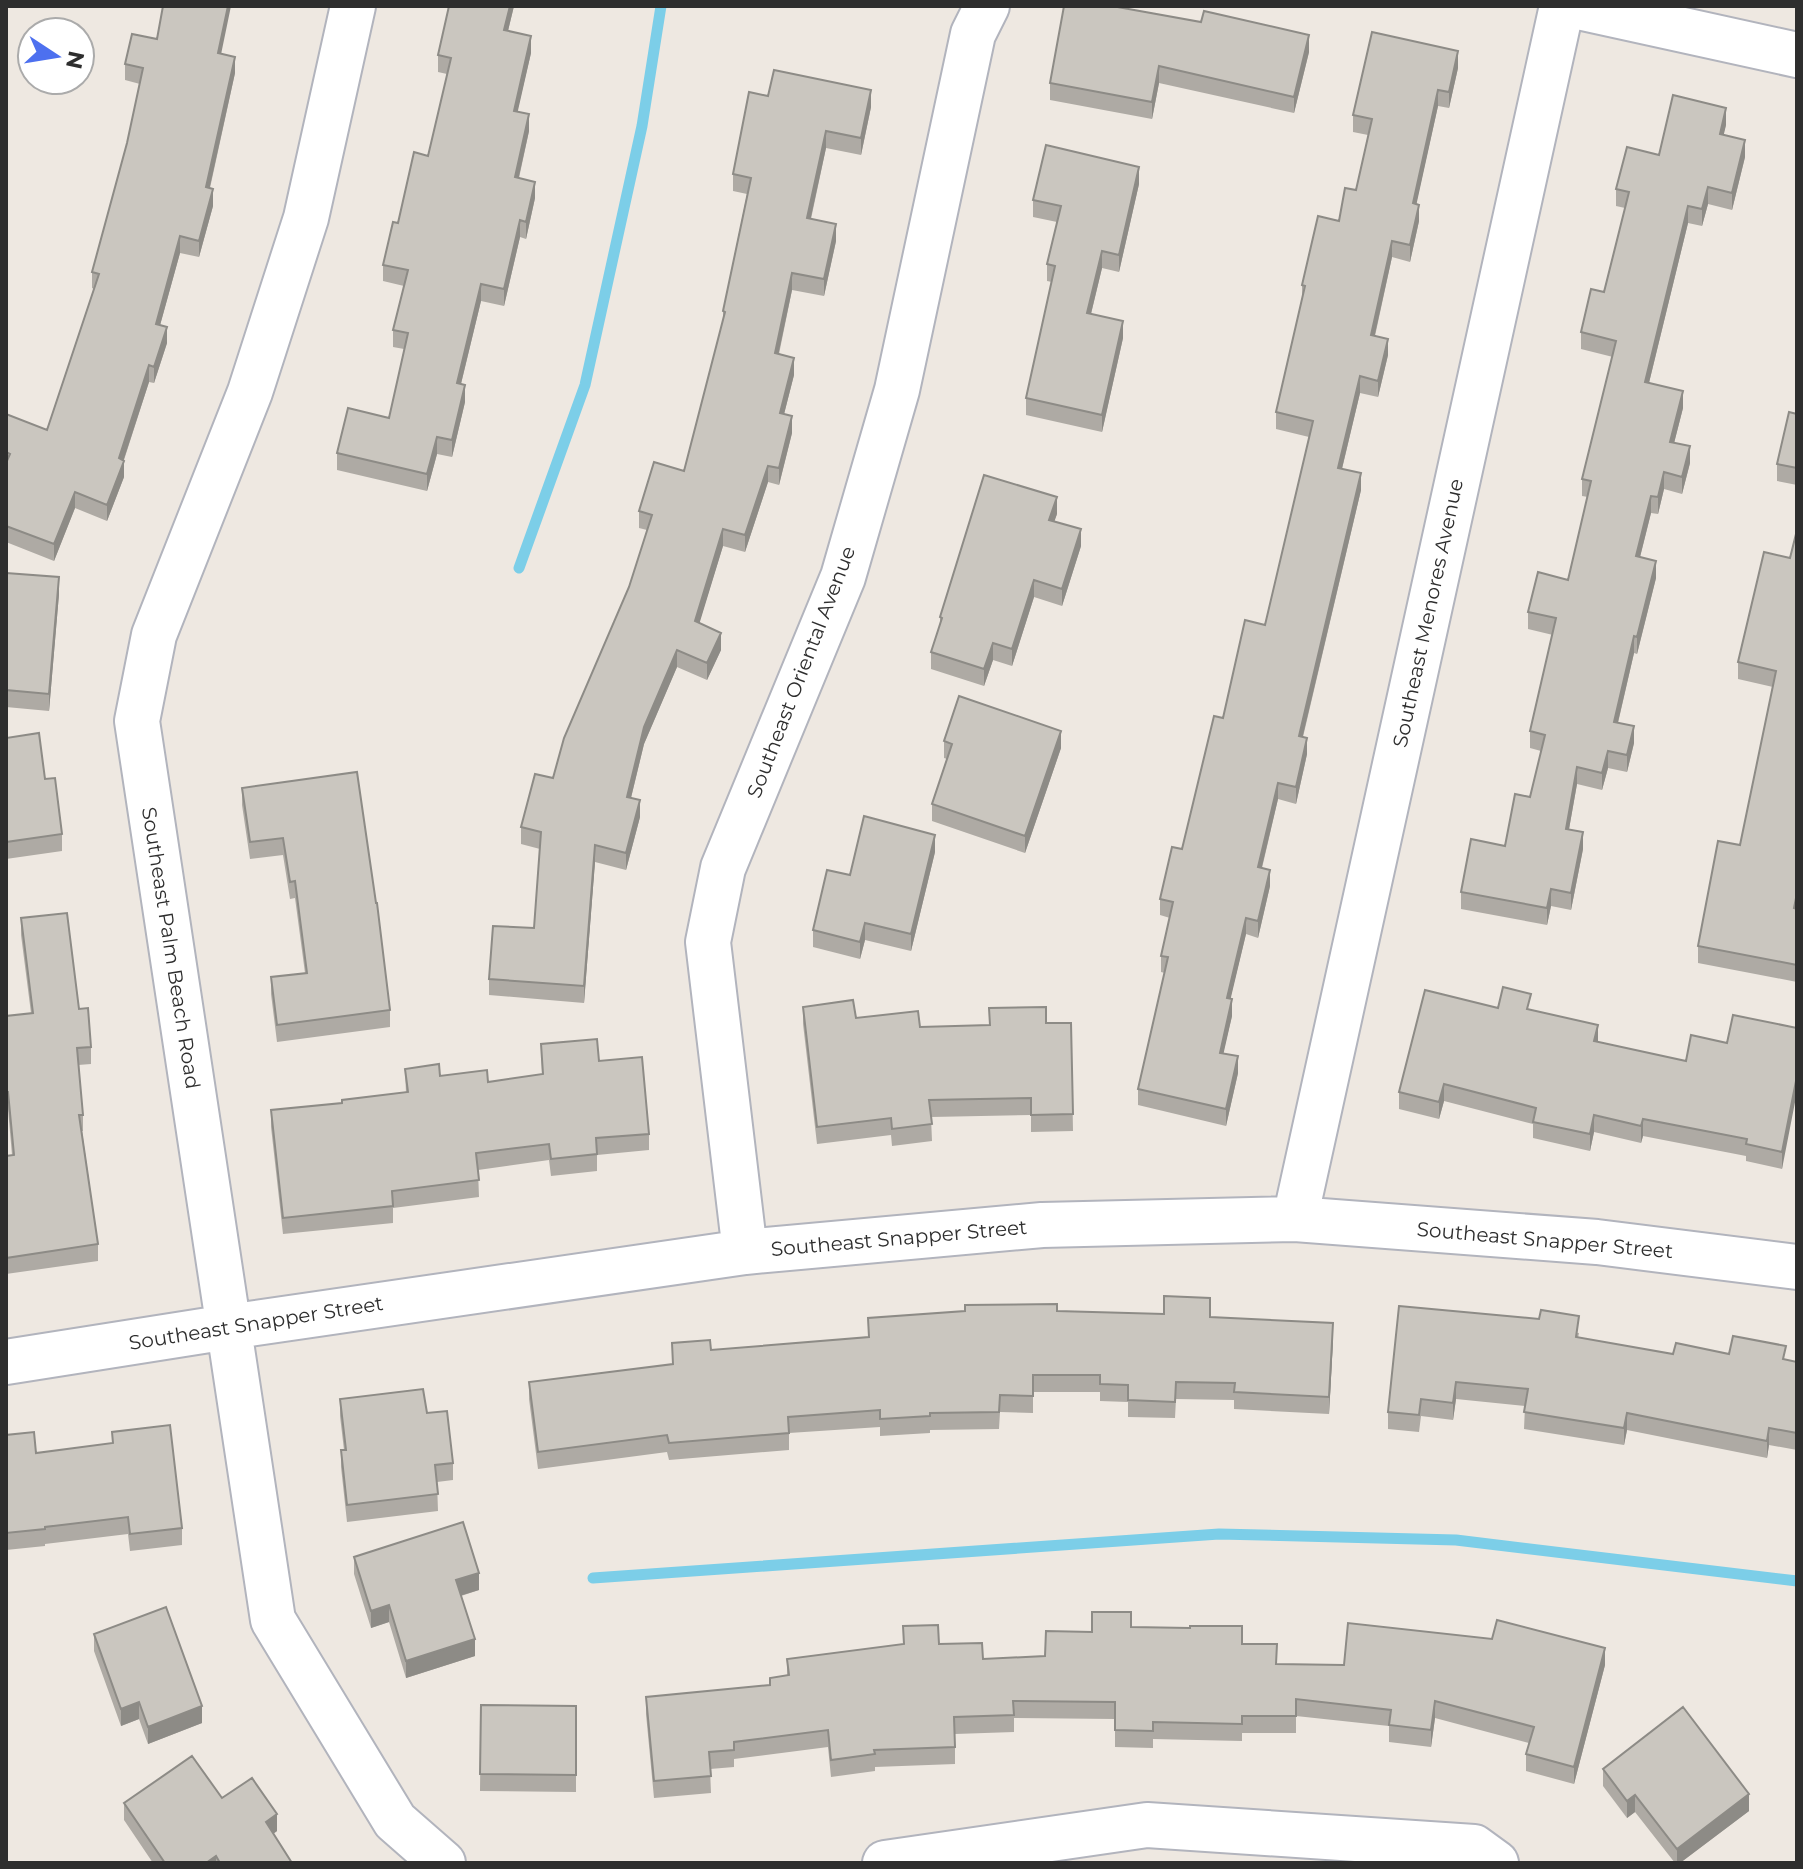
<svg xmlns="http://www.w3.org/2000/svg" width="1803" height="1869" font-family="Montserrat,sans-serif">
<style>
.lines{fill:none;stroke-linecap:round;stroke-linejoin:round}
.stream{stroke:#7ccee8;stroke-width:11}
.street-casing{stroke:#b2b4bd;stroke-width:48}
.street{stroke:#fff;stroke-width:44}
.wall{fill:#aeaaa4}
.shaded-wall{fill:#8d8b86}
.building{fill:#cac6bf;stroke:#8d8b86;stroke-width:2}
.labels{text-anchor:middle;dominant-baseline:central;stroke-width:7;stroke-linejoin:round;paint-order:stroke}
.street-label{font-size:20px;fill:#2e2e2e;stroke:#fff}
</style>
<rect width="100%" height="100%" fill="#eee8e1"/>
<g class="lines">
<path class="stream" d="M519 568 585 385 642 126 661 6
M593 1578 1219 1534 1456 1540 1797 1581"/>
<defs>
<path id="street" d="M353 6 306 218 250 392 154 635 137 721 273 1620 395 1821 443 1863
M1574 6 1797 55
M1295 1219 1562 6
M745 1252 708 942 723 868 843 577 897 390 973 34 987 6
M6 1362 228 1327 745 1252 1042 1225 1295 1219 1597 1242 1797 1267
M885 1863 1147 1825 1474 1847 1496 1863"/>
</defs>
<use href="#street" class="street-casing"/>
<use href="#street" class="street"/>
</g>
<path class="wall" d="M514 6 508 31 531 53 517 112 529 131 519 178 535 198 526 239 520 237 504 306 481 301 461 384 465 402 452 457 437 454 427 491 337 470V453L389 418 404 349 393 347V330L404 286 383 281V265L398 223 428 156 447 74 438 72V55Z
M1064 6 1309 52 1294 113 1159 83 1152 119 1050 100V83Z
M157 39 222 54 235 73 210 188 213 206 199 257 180 253 160 325 167 343 154 383 149 382 124 460V477L107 521 75 508 54 561 6 542V414L47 430 94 289 92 288V272L127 143 140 84 125 80V64Z
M1458 68 1449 108 1438 106 1416 204 1419 221 1410 262 1392 257 1375 336 1388 355 1378 397 1360 393 1342 469 1361 490 1303 737 1307 754 1296 804 1278 799 1262 868 1270 886 1258 938 1246 934 1230 999 1232 1016 1223 1053 1238 1073 1226 1126 1138 1105V1089L1165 973 1161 972V956L1170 918 1160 915V899L1182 849 1223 718 1265 625 1309 437 1276 429V412L1302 299V285L1356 190 1368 135 1353 132V115Z
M768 96 871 107 861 155 826 148 811 219 836 241 824 296 792 290 779 354 794 375 784 414 792 433 779 485 768 482 745 552 723 546 699 623 721 650 707 680 677 667 644 744 631 798 640 817 626 870 595 862 584 1003 489 995V979L534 928 540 849 521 844V827L553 778 629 587 647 530 639 528V511L684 471 723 321V311L747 194 733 191V174Z
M1726 125 1723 135 1745 157 1732 210 1708 204 1702 226 1688 223 1649 383 1683 408 1674 443 1690 463 1682 494 1664 489 1658 514 1651 513 1640 557 1656 578 1637 654 1634 653 1618 723 1634 743 1627 772 1608 768 1602 790 1577 784 1569 829 1583 849 1571 910 1551 906 1547 925 1461 909V892L1505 846 1530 797 1541 751 1530 748V731L1553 635 1528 629V612L1568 580 1588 497 1582 496V479L1613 357 1581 349V332L1604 292 1625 208 1616 206V189L1659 155Z
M1139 184 1119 272 1102 268 1091 314 1123 338 1102 432 1026 415V398L1052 282 1047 281V264L1057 222 1033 217V200Z
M1797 414V485L1777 481V464Z
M1057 514 1054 521 1081 546 1062 606 1034 597 1012 666 993 660 984 686 931 669V652L940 625V617Z
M1797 530V982L1698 963V946L1740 845 1773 687 1738 679V662L1790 558Z
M6 573 59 594 49 711 6 707Z
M6 738 45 779 62 834V851L6 859Z
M944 741 1061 748 1025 853 932 821V804L947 759 944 758Z
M357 772 390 1010V1027L277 1042 271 994V977L305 973 295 898 290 899 283 855 250 859 242 805V788Z
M935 852 911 951 865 940 860 959 813 947V930L850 875Z
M21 918 79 1009 91 1047V1064L78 1065 83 1115V1131H82L98 1244V1261L6 1274V1156L12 1155 8 1109H6V1016L31 1013 21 935Z
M803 1007 856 1018 920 1027 1071 1023 1073 1131 1031 1132V1115L931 1117 932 1141 892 1146 891 1135 817 1144 803 1024Z
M1498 1008 1531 1010 1598 1042 1686 1061 1727 1043 1797 1028 1782 1169 1746 1161V1156L1643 1136 1641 1143 1594 1132 1590 1151 1533 1138V1124L1444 1101 1439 1119 1399 1109V1092Z
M541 1044 599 1061 649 1134V1150L597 1155V1171L551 1176 549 1160 478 1170 479 1197 393 1208V1223L283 1234 271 1127V1110L342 1103 406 1093 405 1069 440 1076 488 1082 542 1075Z
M1399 1306 1579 1333 1578 1338 1673 1354H1729L1797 1362V1450L1769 1445 1767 1458 1627 1430 1624 1445 1524 1429 1525 1406 1456 1399 1453 1420 1421 1416 1419 1432 1388 1429V1412Z
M1057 1311 1210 1317 1333 1340 1329 1414 1234 1409V1400L1176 1399 1175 1418 1128 1417V1402L1100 1401V1392H1033V1413L1000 1412 999 1429 930 1430V1433L880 1436V1427L789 1433V1450L669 1460 667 1452 538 1469 529 1399V1382L672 1365V1343L711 1350 868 1337V1318Z
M340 1399 427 1413 453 1463V1480L437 1482 438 1511 347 1522 341 1467V1450H344L340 1416Z
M112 1432 182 1528V1545L130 1551 128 1534 45 1544V1546L6 1550V1435L36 1453 112 1443Z
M354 1557 479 1590 461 1596 475 1656 406 1678 389 1622 371 1628 354 1574Z
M1131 1627 1242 1644 1277 1664 1605 1665 1574 1784 1526 1771V1754L1529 1743 1435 1718 1431 1747 1389 1742V1726L1296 1716V1733H1242V1741L1153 1739V1748L1115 1747V1719L1014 1718V1732L955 1734V1764L875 1767V1771L831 1777 828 1747 734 1759V1767L710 1769 711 1793 654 1798 646 1714V1697L770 1686V1678L787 1675V1659L939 1644 983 1659 1045 1656 1092 1632Z
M94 1634 202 1723 148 1744 139 1719 121 1726 94 1651Z
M481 1705 576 1706V1792L480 1791Z
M1603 1769 1749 1811 1680 1863H1675L1635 1812 1627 1818 1603 1786Z
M222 1798 277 1831 273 1834 292 1863H153L124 1820V1803Z"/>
<path class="shaded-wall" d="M228 6H231L218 69V53Z
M510 6H514L504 47V30Z
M1309 35V52L1294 113V97Z
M531 36V53L514 128V111Z
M1458 51V68L1449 108V92Z
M235 57V73L206 204V187Z
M1159 66V83L1152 119V102Z
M871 90V107L861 155V138Z
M1438 90V106L1413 220V203Z
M1726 108V125L1720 151V134Z
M529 114V131L515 194V177Z
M826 131V148L807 235V218Z
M1745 140V157L1732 210V193Z
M1139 167V184L1119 272V255Z
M535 182V198L526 239V222Z
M1708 187V204L1702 226V209Z
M213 189V206L199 257V241Z
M1419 205V221L1410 262V245Z
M1688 206V223L1645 399V382Z
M520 220V237L504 306V289Z
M836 224V241L824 296V279Z
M180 236V253L156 340V324Z
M1392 241V257L1371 352V335Z
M1102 251V268L1087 330V313Z
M792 273V290L775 370V353Z
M481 284V301L457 400V383Z
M1123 321V338L1102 432V415Z
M167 327V343L154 383V367Z
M1388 339V355L1378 397V381Z
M794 358V375L780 430V413Z
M149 365V382L120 471 124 461V477L107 521V505L119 458Z
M1360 376V393L1338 485V468Z
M465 385V402L452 457V440Z
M1683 391V408L1670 459V442Z
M792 416V433L779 485V468Z
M437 437V454L427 491V474Z
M1690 446V463L1682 494V477Z
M768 466V482L745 552V535Z
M1664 472V489L1658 514V497Z
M1361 473V490L1299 752V736Z
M75 492V508L54 561V544Z
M1651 496V513L1636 573V556Z
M1057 497V514L1049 537V520Z
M723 529V546L695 638V621Z
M1081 529V546L1062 606V589Z
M1656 561V578L1637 654V637Z
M59 577V594L49 711V694Z
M1034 580V597L1012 666V649Z
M721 633V650L707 680V663Z
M1634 636V653L1614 739V722Z
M993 643V660L984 686V669Z
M677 650V667L644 744 627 814V797L644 727Z
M1634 726V743L1627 772V755Z
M1061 731V748L1025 853V836Z
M1307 738V754L1296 804V787Z
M1608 751V768L1602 790V773Z
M1577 767V784L1566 846V829Z
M1278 783V799L1258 883V867Z
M640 800V817L626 870V853Z
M1583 832V849L1571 910V893Z
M935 835V852L911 951V934Z
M595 845V862L584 1003V986Z
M1270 870V886L1258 938V921Z
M1551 889V906L1547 925V908Z
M1246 918V934L1227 1014V998Z
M865 923V940L860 959V942Z
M1232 999V1016L1220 1069V1053Z
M1598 1025V1042L1594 1041Z
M1238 1056V1073L1226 1126V1109Z
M1797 1076V1092L1782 1169V1152Z
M1444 1084V1101L1439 1119V1102Z
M1594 1115V1132L1590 1151V1134Z
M1643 1119V1136L1641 1143V1126Z
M1333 1323V1340L1329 1414V1397Z
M1456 1382V1399L1453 1420V1403Z
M1627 1413V1430L1624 1445V1428Z
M1769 1428V1445L1767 1458V1441Z
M479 1573V1590L456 1597V1580Z
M389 1605V1622L371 1628V1611Z
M475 1639V1656L406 1678V1661Z
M1605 1648V1665L1574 1784V1767Z
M1435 1701V1718L1431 1747V1730Z
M139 1702V1719L121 1726V1709Z
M202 1706V1723L148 1744V1727Z
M1749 1794V1811L1680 1863H1677V1849Z
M1635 1795V1812L1627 1818V1801Z
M277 1814V1831L266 1839V1822Z
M216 1856V1863H206Z"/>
<path class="building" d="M163 6H228L218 53 235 57 206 187 213 189 199 241 180 236 156 324 167 327 154 367 149 365 119 458 124 461 107 505 75 492 54 544 6 526V463L10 454 6 452V414L47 430 99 274 92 272 127 143 143 68 125 64 132 34 157 39Z
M449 6H510L504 30 531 36 514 111 529 114 515 177 535 182 526 222 520 220 504 289 481 284 457 383 465 385 452 440 437 437 427 474 337 453 348 408 389 418 408 333 393 330 408 270 383 265 393 222 398 223 414 152 428 156 451 58 438 55Z
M1064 6H1112L1201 22 1204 11 1309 35 1294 97 1159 66 1152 102 1050 83Z
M1372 32 1458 51 1449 92 1438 90 1413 203 1419 205 1410 245 1392 241 1371 335 1388 339 1378 381 1360 376 1338 468 1361 473 1299 736 1307 738 1296 787 1278 783 1258 867 1270 870 1258 921 1246 918 1227 998 1232 999 1220 1053 1238 1056 1226 1109 1138 1089 1168 957 1161 956 1173 902 1160 899 1172 847 1182 849 1214 716 1223 718 1245 620 1265 625 1313 421 1276 412 1305 286 1302 285 1318 216 1339 221 1345 188 1356 190 1372 119 1353 115Z
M774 70 871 90 861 138 826 131 807 218 836 224 824 279 792 273 775 353 794 358 780 413 792 416 779 468 768 466 745 535 723 529 695 621 721 633 707 663 677 650 644 727 627 797 640 800 626 853 595 845 584 986 489 979 493 926 534 928 541 832 521 827 535 774 553 778 564 738 629 587 652 515 639 511 654 462 684 471 725 312 723 311 751 178 733 174 749 92 768 96Z
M1673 95 1726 108 1720 134 1745 140 1732 193 1708 187 1702 209 1688 206 1645 382 1683 391 1670 442 1690 446 1682 477 1664 472 1658 497 1651 496 1636 556 1656 561 1637 637 1634 636 1614 722 1634 726 1627 755 1608 751 1602 773 1577 767 1566 829 1583 832 1571 893 1551 889 1547 908 1461 892 1471 839 1505 846 1515 794 1530 797 1545 735 1530 731 1556 618 1528 612 1538 572 1568 580 1591 481 1582 479 1616 341 1581 332 1591 289 1604 292 1629 192 1616 189 1627 147 1659 155Z
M1046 145 1139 167 1119 255 1102 251 1087 313 1123 321 1102 415 1026 398 1055 266 1047 264 1061 206 1033 200Z
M1789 412 1797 414V468L1777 464Z
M984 475 1057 497 1049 520 1081 529 1062 589 1034 580 1012 649 993 643 984 669 931 652 942 618 940 617Z
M1797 530V893L1794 908 1797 909V965L1698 946 1718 841 1740 845 1776 671 1738 662 1764 552 1790 558Z
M6 573 59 577 49 694 6 690Z
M959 696 1061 731 1025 836 932 804 952 744 944 741Z
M39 733 45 779 55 778 62 834 6 842V738Z
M357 772 376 903H377L390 1010 277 1025 271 977 307 973 295 881 290 882 283 838 250 842 242 788Z
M864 816 935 835 911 934 865 923 860 942 813 930 827 870 850 875Z
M67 913 79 1009 88 1008 91 1047 77 1048 83 1115H79L98 1244 6 1258V1156L14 1155 8 1092H6V1016L33 1013 21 918Z
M1503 987 1531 994 1527 1009 1598 1025 1594 1041 1686 1061 1691 1035 1727 1043 1733 1015 1797 1028V1076L1782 1152 1746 1144 1747 1139 1643 1119 1641 1126 1594 1115 1590 1134 1533 1122 1536 1108 1444 1084 1439 1102 1399 1092 1425 990 1498 1008Z
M853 1000 856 1018 918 1011 920 1027 990 1025 989 1008 1046 1007V1023H1071L1073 1114 1031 1115V1098L929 1100 932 1124 892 1129 891 1118 817 1127 803 1007Z
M597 1039 599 1061 642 1057 649 1134 596 1138 597 1154 551 1159 549 1144 476 1153 479 1180 392 1191 393 1206 283 1218 271 1110 342 1103V1100L408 1092 405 1069 439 1064 440 1076 487 1070 488 1082 543 1074 541 1044Z
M1164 1296 1210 1298V1317L1333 1323 1329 1397 1234 1392 1235 1383 1176 1382 1175 1402 1128 1400V1385L1100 1384V1375H1033V1396L1000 1395 999 1412 930 1413V1416L880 1419V1410L788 1417 789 1433 669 1443 667 1435 538 1452 529 1382 673 1364 672 1343 710 1340 711 1350 869 1337 868 1318 965 1311V1305L1057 1304V1311L1164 1314Z
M1399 1306 1539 1319 1541 1310 1579 1316 1576 1337 1673 1354 1676 1343 1729 1354 1733 1336 1786 1346 1783 1359 1797 1362V1433L1769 1428 1767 1441 1627 1413 1624 1428 1524 1412 1528 1389 1456 1382 1453 1403 1421 1399 1419 1415 1388 1412Z
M423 1389 427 1413 447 1411 453 1463 435 1465 438 1494 347 1505 341 1450H346L340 1399Z
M170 1425 182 1528 130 1534 128 1517 45 1527V1529L6 1533V1435L34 1432 36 1453 113 1443 112 1432Z
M463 1522 479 1573 456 1580 475 1639 406 1661 389 1605 371 1611 354 1557Z
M166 1607 202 1706 148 1727 139 1702 121 1709 94 1634Z
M1092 1612H1131V1627L1190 1628V1626H1242V1644H1277L1276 1664 1344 1665 1348 1623 1492 1639 1497 1620 1605 1648 1574 1767 1526 1754 1534 1727 1435 1701 1431 1730 1389 1725 1391 1710 1296 1699V1716H1242V1724L1153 1722V1731L1115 1730V1702L1013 1701 1014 1715 954 1717 955 1747 874 1750 875 1754 831 1760 828 1730 734 1742V1750L709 1752 711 1776 654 1781 646 1697 770 1685V1678L789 1675 787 1659 904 1644 903 1626 938 1625 939 1644 982 1643 983 1659 1045 1656 1046 1631 1092 1632Z
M481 1705 576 1706V1775L480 1774Z
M1683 1707 1749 1794 1677 1849 1635 1795 1627 1801 1603 1769Z
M192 1756 222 1798 252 1778 277 1814 266 1822 292 1863H220L216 1856 206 1863H165L124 1803Z"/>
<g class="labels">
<g class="street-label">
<text transform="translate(1428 613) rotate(-78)">Southeast Menores Avenue</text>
<text transform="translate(801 672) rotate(-69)">Southeast Oriental Avenue</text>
<text transform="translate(171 948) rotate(81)">Southeast Palm Beach Road</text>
<text transform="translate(899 1238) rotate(-5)">Southeast Snapper Street</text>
<text transform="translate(1545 1240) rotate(5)">Southeast Snapper Street</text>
<text transform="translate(256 1323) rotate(-9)">Southeast Snapper Street</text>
</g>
</g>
<rect width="1803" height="1869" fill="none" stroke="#2e2e2e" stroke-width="16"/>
<g transform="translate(56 56) rotate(102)"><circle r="38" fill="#ffffff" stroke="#ababab" stroke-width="2"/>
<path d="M0-6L14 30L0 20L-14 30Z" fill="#4d70ef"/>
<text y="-12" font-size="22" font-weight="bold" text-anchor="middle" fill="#2e2e2e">N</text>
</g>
</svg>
